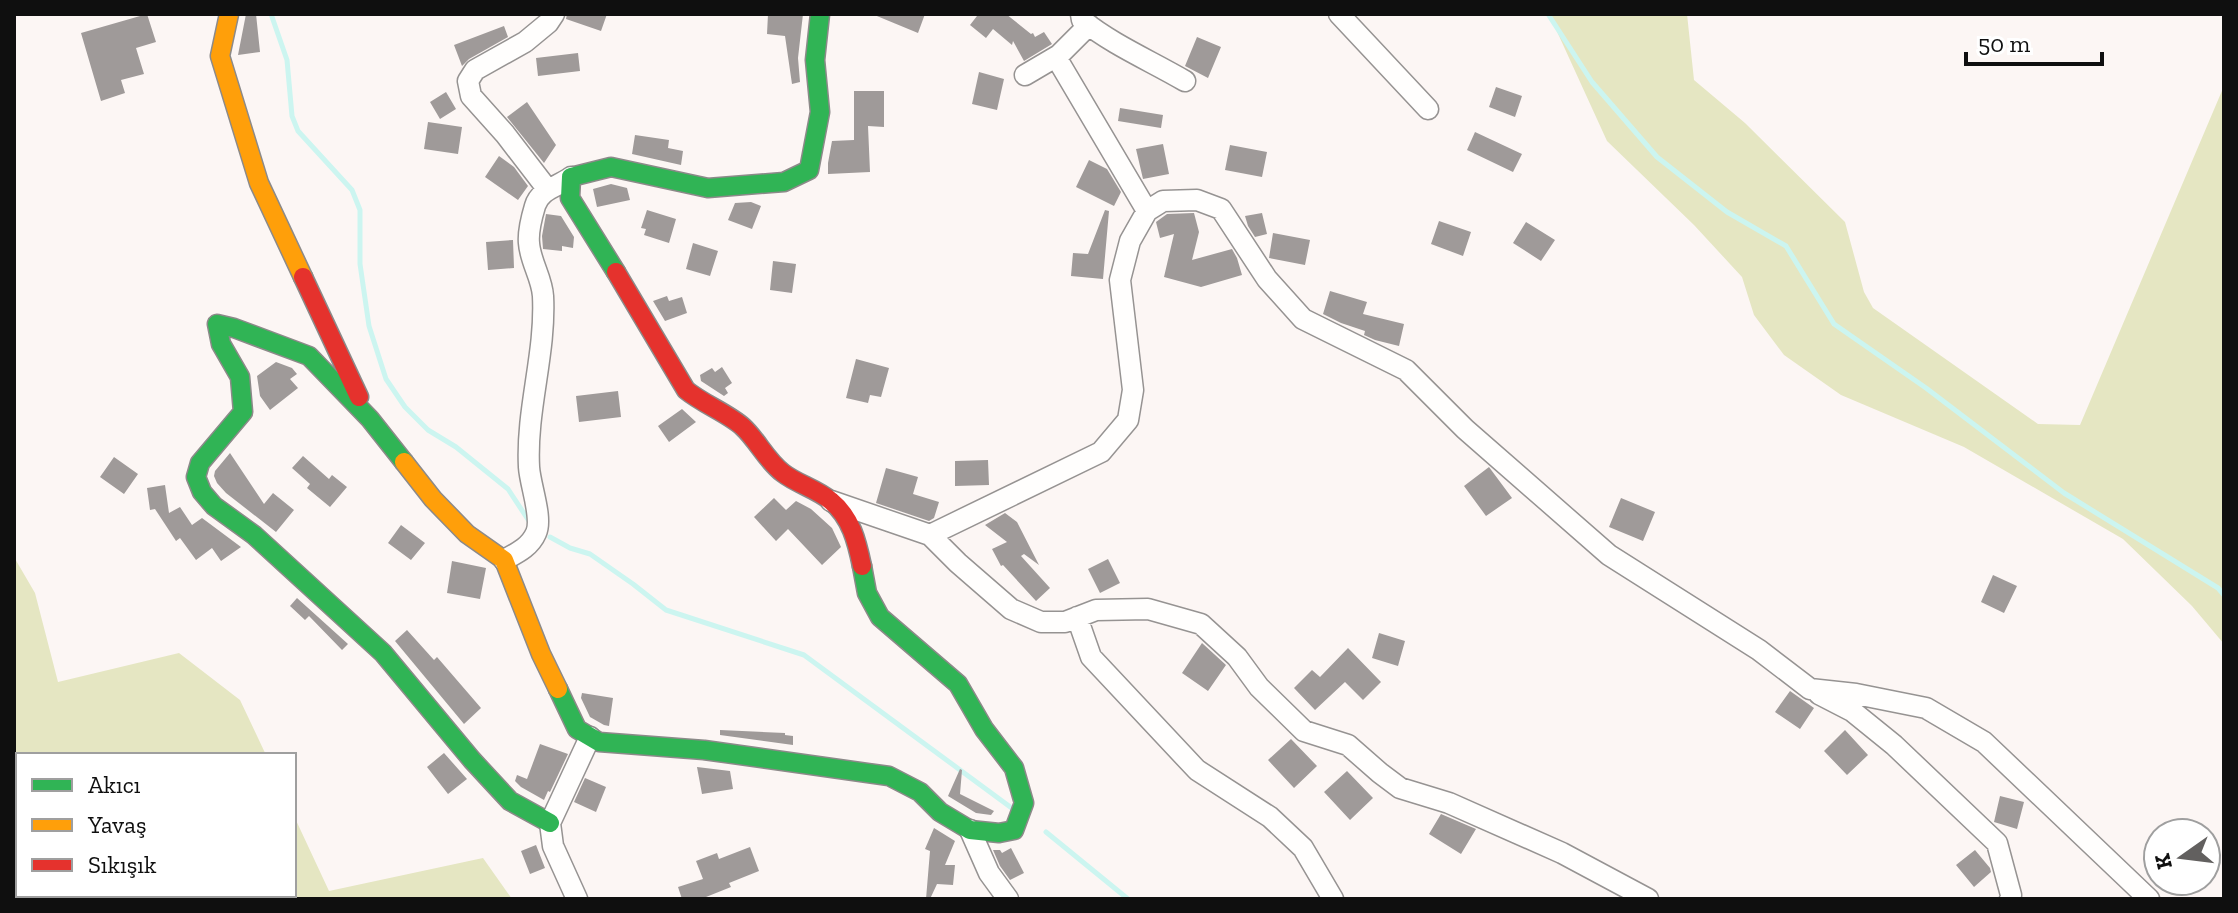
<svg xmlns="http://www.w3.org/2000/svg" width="2238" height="913" font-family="'Zilla Slab',serif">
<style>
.forest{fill:#e5e6c2}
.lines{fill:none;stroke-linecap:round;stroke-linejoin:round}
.stream{stroke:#ccf5f0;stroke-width:5}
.building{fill:#9f9a99}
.street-casing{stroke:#969392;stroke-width:23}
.fast-casing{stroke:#8c8a89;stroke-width:21}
.slow-casing{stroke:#8c8a89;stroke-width:21}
.jam-casing{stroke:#8c8a89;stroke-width:21}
.street{stroke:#fffefd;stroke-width:20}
.fast{stroke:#30b455;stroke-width:18}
.slow{stroke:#ff9f0a;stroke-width:18}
.jam{stroke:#e5322d;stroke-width:18}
</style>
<rect width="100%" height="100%" fill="#fcf6f4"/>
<path class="forest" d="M1549 14H1687L1694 80 1745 123 1845 222 1864 292 1873 308 2038 424 2080 425 2224 86V644L2192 606 2123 539 1964 447 1841 395 1784 355 1754 315 1742 277 1694 225 1607 141Z
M14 557 35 593 58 682 179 653 240 700 266 755H18V895H294V816L329 891 483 858 512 899H14Z"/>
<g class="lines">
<path class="stream" d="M271 14 287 60 292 116 298 131 352 190 360 210V264L369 326 386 379 405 407 428 430 456 447 508 489 529 521
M1548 14 1592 82 1657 157 1727 212 1786 246 1834 324 1926 388 2064 493 2218 588 2224 595
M550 537 570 548 590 554 633 584 666 610 804 655 1013 809
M1046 832 1128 899"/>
</g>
<path class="building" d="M147 14 156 42 136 48 144 74 121 80 125 93 101 101 81 33Z
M246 14H256L260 52 238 55Z
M567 14H607L601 31 566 19Z
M768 14H803L798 58 800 82 792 84 785 36 767 34Z
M872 14H925L918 33Z
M974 14H1006L1031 34 1033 33 1035 37 1044 32 1052 44 1024 61 1013 41 1012 45 993 29 986 38 970 25 977 16Z
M504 26 508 37 469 59 462 66 454 45Z
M1197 37 1221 47 1208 78 1185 66Z
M578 53 580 71 538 76 536 58Z
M979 72 1004 79 997 110 972 104Z
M1496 87 1522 96 1515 117 1489 107Z
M854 91H884V127L868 126 870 172 828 174V163L832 141 854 140Z
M446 92 456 109 440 119 430 102Z
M527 102 556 145 544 163 507 117Z
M1120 108 1163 115 1161 128 1118 121Z
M428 122 462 127 458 154 424 149Z
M1475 132 1522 154 1513 172 1467 150Z
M635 135 669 140 668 148 683 151 681 165 632 154Z
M1163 144 1169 174 1143 179 1136 149Z
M1230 145 1267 152 1262 177 1225 170Z
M499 156 514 167 528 186 518 200 485 177Z
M1089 160 1107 169 1121 192 1114 206 1076 187Z
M611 184 627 188 630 200 597 207 593 189Z
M751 202 761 206 752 229 728 220 735 203Z
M647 210 676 219 669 243 644 235 646 229 641 228Z
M1105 210 1109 211 1103 279 1071 276 1073 253 1088 254Z
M1194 213 1199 232 1192 260 1232 249 1237 258 1242 275 1201 287 1164 277 1174 234 1160 238 1156 222 1167 214Z
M1262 213 1267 234 1255 237 1248 226 1245 216Z
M546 214 561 216 574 237 573 248 562 246V251L543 249 542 236Z
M1439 221 1471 232 1463 256 1431 244Z
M1526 222 1555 240 1541 261 1513 243Z
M1273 233 1310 240 1305 265 1269 258Z
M513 240 514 268 488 270 486 242Z
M693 243 718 251 710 276 686 269Z
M773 261 796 264 792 293 770 290Z
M1330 291 1367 302 1363 314 1404 324 1399 346 1375 340 1364 335 1365 331 1341 323 1323 314Z
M667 296 669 301 682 297 687 313 665 321 653 301Z
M856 359 889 368 881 397 870 395 868 403 846 398Z
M276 362 292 368 297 374 290 379 298 388 270 410 260 396 257 376Z
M722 367 732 383 725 388 728 393 724 396 701 381 700 375 712 368 715 372Z
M618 391 621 417 579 422 576 396Z
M682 409 696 422 669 442 658 426Z
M230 453 264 504 273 493 294 510 276 532 226 493 217 483 214 476 215 471Z
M303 456 329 479 332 475 347 487 330 507 307 488 310 484 292 468Z
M114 457 138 474 124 494 100 477Z
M988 460 989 485 955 486V461Z
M1489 467 1512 498 1486 516 1464 486Z
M886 468 918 477 913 494 939 502 934 518 929 521 876 503Z
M165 485 169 513 180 507 192 525 202 518 241 547 221 561 212 548 196 560 180 538 176 541 155 509 150 510 147 488Z
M774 498 786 510 796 501 811 509 832 528 841 547 822 565 788 529 776 541 754 517Z
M1621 498 1655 512 1643 541 1609 527Z
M1005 513 1017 522 1039 565 1024 554 1021 556 1050 588 1036 601 1003 565 1001 566 992 549 1007 542 985 525Z
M401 525 425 543 411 560 388 543Z
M1108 559 1120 583 1100 593 1088 569Z
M452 561 486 568 480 599 447 593Z
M1993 575 2017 586 2004 613 1981 602Z
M297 598 348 644 342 650 309 616 305 620 290 606Z
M407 630 434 660 437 657 481 708 464 724 395 641Z
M1379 633 1405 641 1398 666 1372 658Z
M1202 643 1226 665 1208 691 1182 673Z
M1348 648 1381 682 1363 700 1345 682 1315 710 1294 688 1312 670 1320 677Z
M1790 691 1814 708 1800 729 1775 712Z
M582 693 613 698 609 726 604 725 590 717 581 698Z
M720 730 785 733V735L793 736V745L720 735Z
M1845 730 1868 755 1847 775 1824 751Z
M1291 739 1317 766 1294 788 1268 760Z
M540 744 568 754 550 792 548 791 544 800 521 787 515 781 517 775 527 779Z
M444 753 467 779 448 794 427 767Z
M697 767 730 771 733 789 702 794Z
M960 769 962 770 960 794 994 811 991 815 976 813 948 796Z
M1347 771 1373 798 1350 820 1324 792Z
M585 778 606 787 596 812 574 802Z
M2000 796 2024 802 2017 829 1994 822Z
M1441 814 1476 829 1461 854 1429 834Z
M934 828 955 841 945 865H955L953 885 937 884 930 899H926L930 851 925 849Z
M536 845 545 868 530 874 521 851Z
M750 847 759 871 729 883 731 887 701 899H682L678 887 703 879 696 861 717 853 719 859Z
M1011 848 1024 873 1010 880 1000 866 993 850H1000L1002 853Z
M1975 850 1990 868 1991 872 1974 887 1956 865Z"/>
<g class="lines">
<defs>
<path id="street" d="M1081 14 1082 20C1113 45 1151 61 1185 81
M1339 14 1428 109
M1056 57 1147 211
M1025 75 1059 55 1089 25
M548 190 505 134 471 96 468 81 475 70 525 42 548 23 554 14
M831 501 930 535 958 563 1011 609 1041 622H1065L1096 610 1148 609 1201 624 1237 657 1259 687 1304 731 1348 745 1380 773 1400 788 1449 803 1562 853 1648 899
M930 535 1101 452 1128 420 1133 390 1120 280 1130 241 1147 211 1163 201 1197 200 1221 209 1267 279 1303 319 1406 370 1465 429 1609 555 1759 650 1810 689 1856 694 1926 708 1984 742 2149 899
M504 560C517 553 530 547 536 533 543 518 530 485 529 467 526 409 546 354 543 296 542 278 530 261 529 243 528 233 532 216 535 206 540 189 558 187 571 177
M1077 617 1091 657 1197 770 1270 817 1303 848 1333 899
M1819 694 1852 711 1894 745 1997 843 2011 895 2010 899
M970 830 989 873 1008 899
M577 899 553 846 550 823 590 737"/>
<path id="fast" d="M616 272 570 198 571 177 611 167 708 188 784 182 809 170 820 112 815 60 820 14
M404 462 370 419 309 356 234 328 217 324 221 344 240 377 243 412 200 463 196 477 202 492 214 506 254 535 383 653 472 760 510 801 550 823
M558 689 577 729 599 742 704 750 889 776 920 792 940 812 970 830 999 833 1014 830 1024 803 1014 768 984 729 958 684 880 617 867 593 862 566"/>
<path id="slow" d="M229 14 220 56 259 183 303 277
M404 462 433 499 467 534 504 560 541 654 558 689"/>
<path id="jam" d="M616 272 686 390C703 404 729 414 743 427 758 441 766 460 783 473 797 484 817 489 831 501 851 517 857 542 862 566
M303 277 359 397"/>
</defs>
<use href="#street" class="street-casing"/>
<use href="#fast" class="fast-casing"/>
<use href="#slow" class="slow-casing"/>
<use href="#jam" class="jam-casing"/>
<use href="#street" class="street"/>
<use href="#fast" class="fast"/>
<use href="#slow" class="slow"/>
<use href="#jam" class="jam"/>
</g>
<rect width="2238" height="913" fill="none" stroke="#0f0f0f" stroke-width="32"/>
<rect x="16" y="753" width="280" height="144" fill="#ffffff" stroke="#9f9f9f" stroke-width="2"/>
<rect x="32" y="779" width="40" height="12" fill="#30b455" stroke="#9f9f9f" stroke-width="2"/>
<text x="88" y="793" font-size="24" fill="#0f0f0f">Akıcı</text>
<rect x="32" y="819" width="40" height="12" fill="#ff9f0a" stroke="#9f9f9f" stroke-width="2"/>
<text x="88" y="833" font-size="24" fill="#0f0f0f">Yavaş</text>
<rect x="32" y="859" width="40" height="12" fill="#e5322d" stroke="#9f9f9f" stroke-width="2"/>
<text x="88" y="873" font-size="24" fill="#0f0f0f">Sıkışık</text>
<g transform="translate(2182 857) rotate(256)"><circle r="38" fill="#ffffff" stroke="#9f9f9f" stroke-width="2"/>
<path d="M0-6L14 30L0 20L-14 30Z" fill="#62605f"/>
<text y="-12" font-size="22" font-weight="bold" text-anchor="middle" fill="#0f0f0f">K</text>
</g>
<path d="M1966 52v12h136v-12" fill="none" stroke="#0f0f0f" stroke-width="4"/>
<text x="1978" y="52" font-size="24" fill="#0f0f0f" stroke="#ffffff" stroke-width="6" paint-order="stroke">50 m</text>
</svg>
